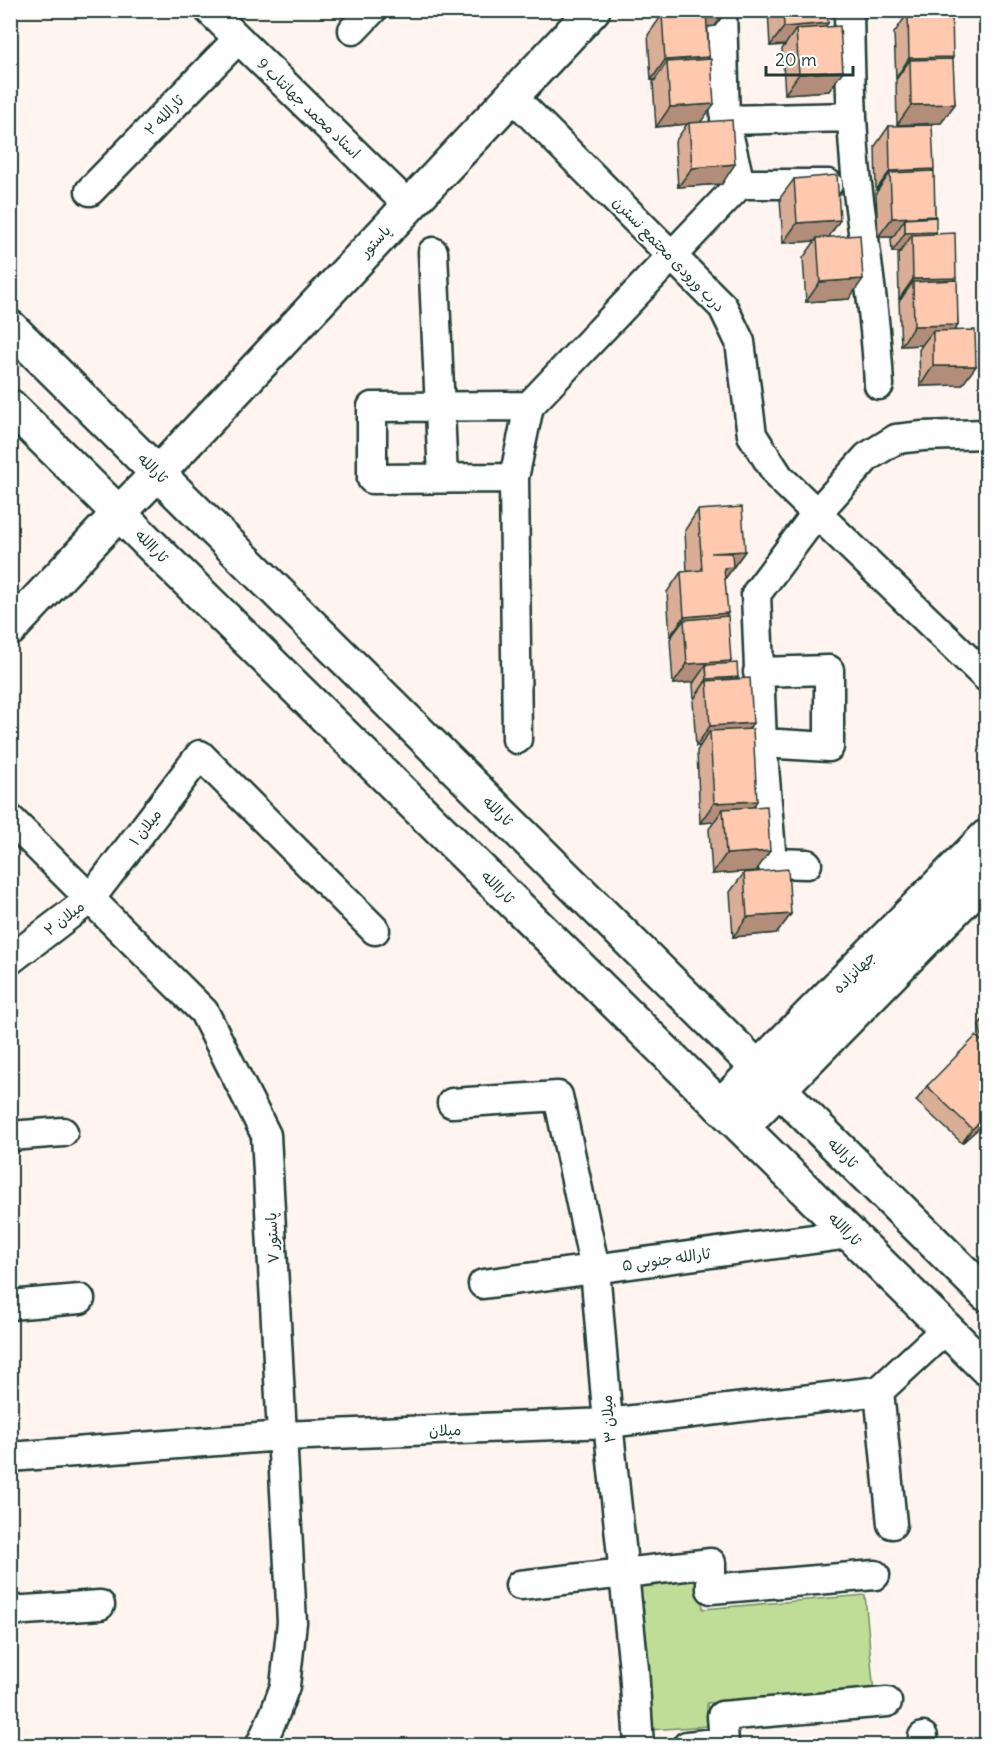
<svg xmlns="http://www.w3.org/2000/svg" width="997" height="1756" font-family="Delius,'Playpen Sans Arabic',sans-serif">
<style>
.green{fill:#bfdd96;stroke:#6f8d65;stroke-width:1.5}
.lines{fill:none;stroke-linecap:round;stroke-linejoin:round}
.minor-casing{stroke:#1f3d34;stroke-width:33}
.tertiary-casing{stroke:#1f3d34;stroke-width:38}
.secondary-casing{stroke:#1f3d34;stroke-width:38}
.minor{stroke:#fff;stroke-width:28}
.tertiary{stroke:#fff;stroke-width:33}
.secondary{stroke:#fff;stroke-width:33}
.wall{fill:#daad96;stroke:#1f3d34;stroke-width:1.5}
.shaded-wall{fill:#b28d7a;stroke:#1f3d34;stroke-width:1.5}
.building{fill:#fec9af;stroke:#1f3d34;stroke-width:1.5}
.labels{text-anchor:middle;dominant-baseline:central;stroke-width:4.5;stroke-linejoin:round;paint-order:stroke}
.street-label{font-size:15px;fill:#1f3d34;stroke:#fff}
</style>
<rect width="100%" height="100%" fill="#fff4ef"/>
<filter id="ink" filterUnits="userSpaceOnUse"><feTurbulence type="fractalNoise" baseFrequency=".0167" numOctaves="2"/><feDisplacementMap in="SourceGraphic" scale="12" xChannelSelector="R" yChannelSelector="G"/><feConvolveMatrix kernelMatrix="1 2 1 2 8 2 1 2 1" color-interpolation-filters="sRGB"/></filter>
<g filter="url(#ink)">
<path class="green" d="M699 1576 703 1609 865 1595 874 1694 707 1703 708 1726 650 1730 640 1583Z"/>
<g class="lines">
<defs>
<path id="minor" d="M209 10 409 206
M849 10C850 69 851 126 857 184 865 251 876 317 879 385
M353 30 372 10
M512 96 723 307 740 342 752 435 779 477 986 677
M725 120 851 117
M740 184H828
M90 191 238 39
M433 252 443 478
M514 478 372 479V407L529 406
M758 672 829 670V747L762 743
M517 739 514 478 529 406 740 184 725 120 722 10
M10 819 204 1012 266 1135 292 1622 285 1686 275 1713 260 1746
M807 864 772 863 762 743 756 594 816 514 867 457 896 439 923 436 986 434
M10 960 90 899 200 755 375 930
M452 1103 558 1096 595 1269 608 1423 634 1669 639 1746
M10 1136 63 1132
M483 1284 850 1234
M10 1305 80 1299
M879 1391 892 1524
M879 1391 946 1329
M10 1457 282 1436 608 1423 879 1391
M520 1585 711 1563V1589L875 1575
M10 1611 100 1605
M923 1737V1746
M687 1746 724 1742 722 1716 887 1702"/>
<path id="tertiary" d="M158 473 593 10
M10 629 119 513
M720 1106 986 837
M742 1127 986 878"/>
<path id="secondary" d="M10 327 986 1294
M10 406 986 1368
M119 513 158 473"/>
</defs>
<use href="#minor" class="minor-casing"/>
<use href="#tertiary" class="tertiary-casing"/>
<use href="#secondary" class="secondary-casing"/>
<use href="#minor" class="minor"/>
<use href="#tertiary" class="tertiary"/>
<use href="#secondary" class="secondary"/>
</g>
<path class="wall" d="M671 10H727L715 26 707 27 709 57 707 60 701 122 722 184 678 187 675 142 687 124 656 127 653 82 655 80H651L648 35 662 15H672Z
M768 10H827L825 27 829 91 785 94 782 49 785 45 770 46Z
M910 10H958L957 12H952L951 59 955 104 941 123 897 125 896 80 897 78H896L894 33Z
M889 126 933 171 935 216 934 217 936 232 935 234 955 280 958 325 955 330 976 366 962 385 920 386 919 350 922 345 901 346 899 301 901 299H899L898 254 900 252H892L891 239 893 237H878L876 193 878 190H876L875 146Z
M794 179 828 237 849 299 806 302 803 258 815 241 783 243 780 198Z
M698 510 745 551 725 579V617L729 663 737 679 749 729 756 871 712 874 709 829 714 822 700 823 697 751 700 746H696L693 701 694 698V699L693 684 694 682 673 684 670 639 672 636H670L667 592 681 572H687L685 530Z
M744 873 791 914 777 933 733 937 730 892Z
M987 1014V1121L962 1143 916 1101 927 1086 983 1043 979 1025Z"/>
<path class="shaded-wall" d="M696 10H727L715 26 673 31 687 12Z
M920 10H958L957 12H949L908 28Z
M828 23 814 43 796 29 785 45 770 46 784 27Z
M709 57 695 77 667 62 655 80H651L665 60Z
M953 57 939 76 910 60 897 78H896L909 58Z
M843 71 829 91 785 94 799 74Z
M714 104 700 123H689L687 124 656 127 670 107Z
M955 104 941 123 897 125 911 105Z
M735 164 722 184 678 187 692 168Z
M934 169 920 189 890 173 878 190H876L890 171Z
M935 216 924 232H936L922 251 912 235 900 252H892L905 233V219L893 237H878L892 218Z
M840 220 827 240 817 238 815 241 783 243 797 223Z
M956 278 943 298 913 282 901 299H899L913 279Z
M863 279 849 299 806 302 820 282Z
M958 325 944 345 933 331 922 345 901 346 914 326Z
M933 366H976L962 385 920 386Z
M745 551 719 587 711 553Z
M728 613 714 633 684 620 672 636H670L684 617Z
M731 661 719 678 738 677 724 696 706 681 694 699 707 679 706 665 694 682 673 684 687 664Z
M753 723 740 742 710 731 700 746H696L710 726Z
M757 801 744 821 723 809 714 822 700 823 714 803Z
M770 851 756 871 712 874 726 854Z
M791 914 777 933 733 937 747 917Z
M987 1116V1121L962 1143 972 1129Z"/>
<path class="building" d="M783 10H827L828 23 784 27Z
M706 12 709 57 665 60 662 15Z
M952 12 953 57 909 58 908 13Z
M840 26 843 71 799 74 796 29Z
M711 59 714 104 670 107 667 62Z
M953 59 955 104 911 105 910 60Z
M732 120 735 164 692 168 689 123Z
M932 125 934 169 890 171 889 126Z
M934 171 935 216 892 218 890 173Z
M837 175 840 220 797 223 794 179Z
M936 217V232L905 233V219Z
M955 233 956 278 913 279 912 235Z
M860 235 863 279 820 282 817 238Z
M957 280 958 325 914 326 913 282Z
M975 330 976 366H933V331Z
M742 507 745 551 711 553H732L733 567 724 568 728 613 684 617 681 572 702 570 698 510Z
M728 616 731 661 687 664 684 620Z
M737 663 738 677 707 679 706 665Z
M750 678 753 723 710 726 707 681Z
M753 729 757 801 714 803 710 731Z
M767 806 770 851 726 854 723 809Z
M788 869 791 914 747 917 744 873Z
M976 1036 986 1046H987V1116L972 1129 927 1086Z"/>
</g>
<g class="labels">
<g class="street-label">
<text transform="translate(309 108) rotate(44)">استاد محمد جهانتاب 9</text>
<text transform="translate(164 115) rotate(-46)">ثارالله ۲</text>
<text transform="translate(375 241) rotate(-47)">پاستور</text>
<text transform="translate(669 254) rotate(46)">درب ورودی مجتمع نسترن</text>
<text transform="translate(153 468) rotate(45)">ثارالله</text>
<text transform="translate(152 546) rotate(45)">ثاراالله</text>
<text transform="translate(498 811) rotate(45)">ثارالله</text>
<text transform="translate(145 827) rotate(-52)">میلان ۱</text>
<text transform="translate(498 887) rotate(45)">ثاراالله</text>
<text transform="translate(64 918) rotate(-38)">میلان ۲</text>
<text transform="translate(854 972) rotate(-45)">جهانزاده</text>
<text transform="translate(843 1153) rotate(45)">ثارالله</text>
<text transform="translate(845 1229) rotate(45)">ثاراالله</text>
<text transform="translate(272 1238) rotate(-93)">پاستور ۷</text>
<text transform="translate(666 1259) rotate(-8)">ثارالله جنوبی ۵</text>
<text transform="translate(608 1419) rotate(-95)">میلان ۳</text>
<text transform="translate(445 1430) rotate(-2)">میلان</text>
</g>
</g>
<rect width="997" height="1756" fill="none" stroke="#fff" stroke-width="36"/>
<rect x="18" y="18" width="961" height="1720" fill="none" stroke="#1f3d34" stroke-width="2" filter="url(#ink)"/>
<path d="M766 66v9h87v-9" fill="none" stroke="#1f3d34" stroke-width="3"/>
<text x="775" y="66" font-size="18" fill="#1f3d34" stroke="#ffffff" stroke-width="4.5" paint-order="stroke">20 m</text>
</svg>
